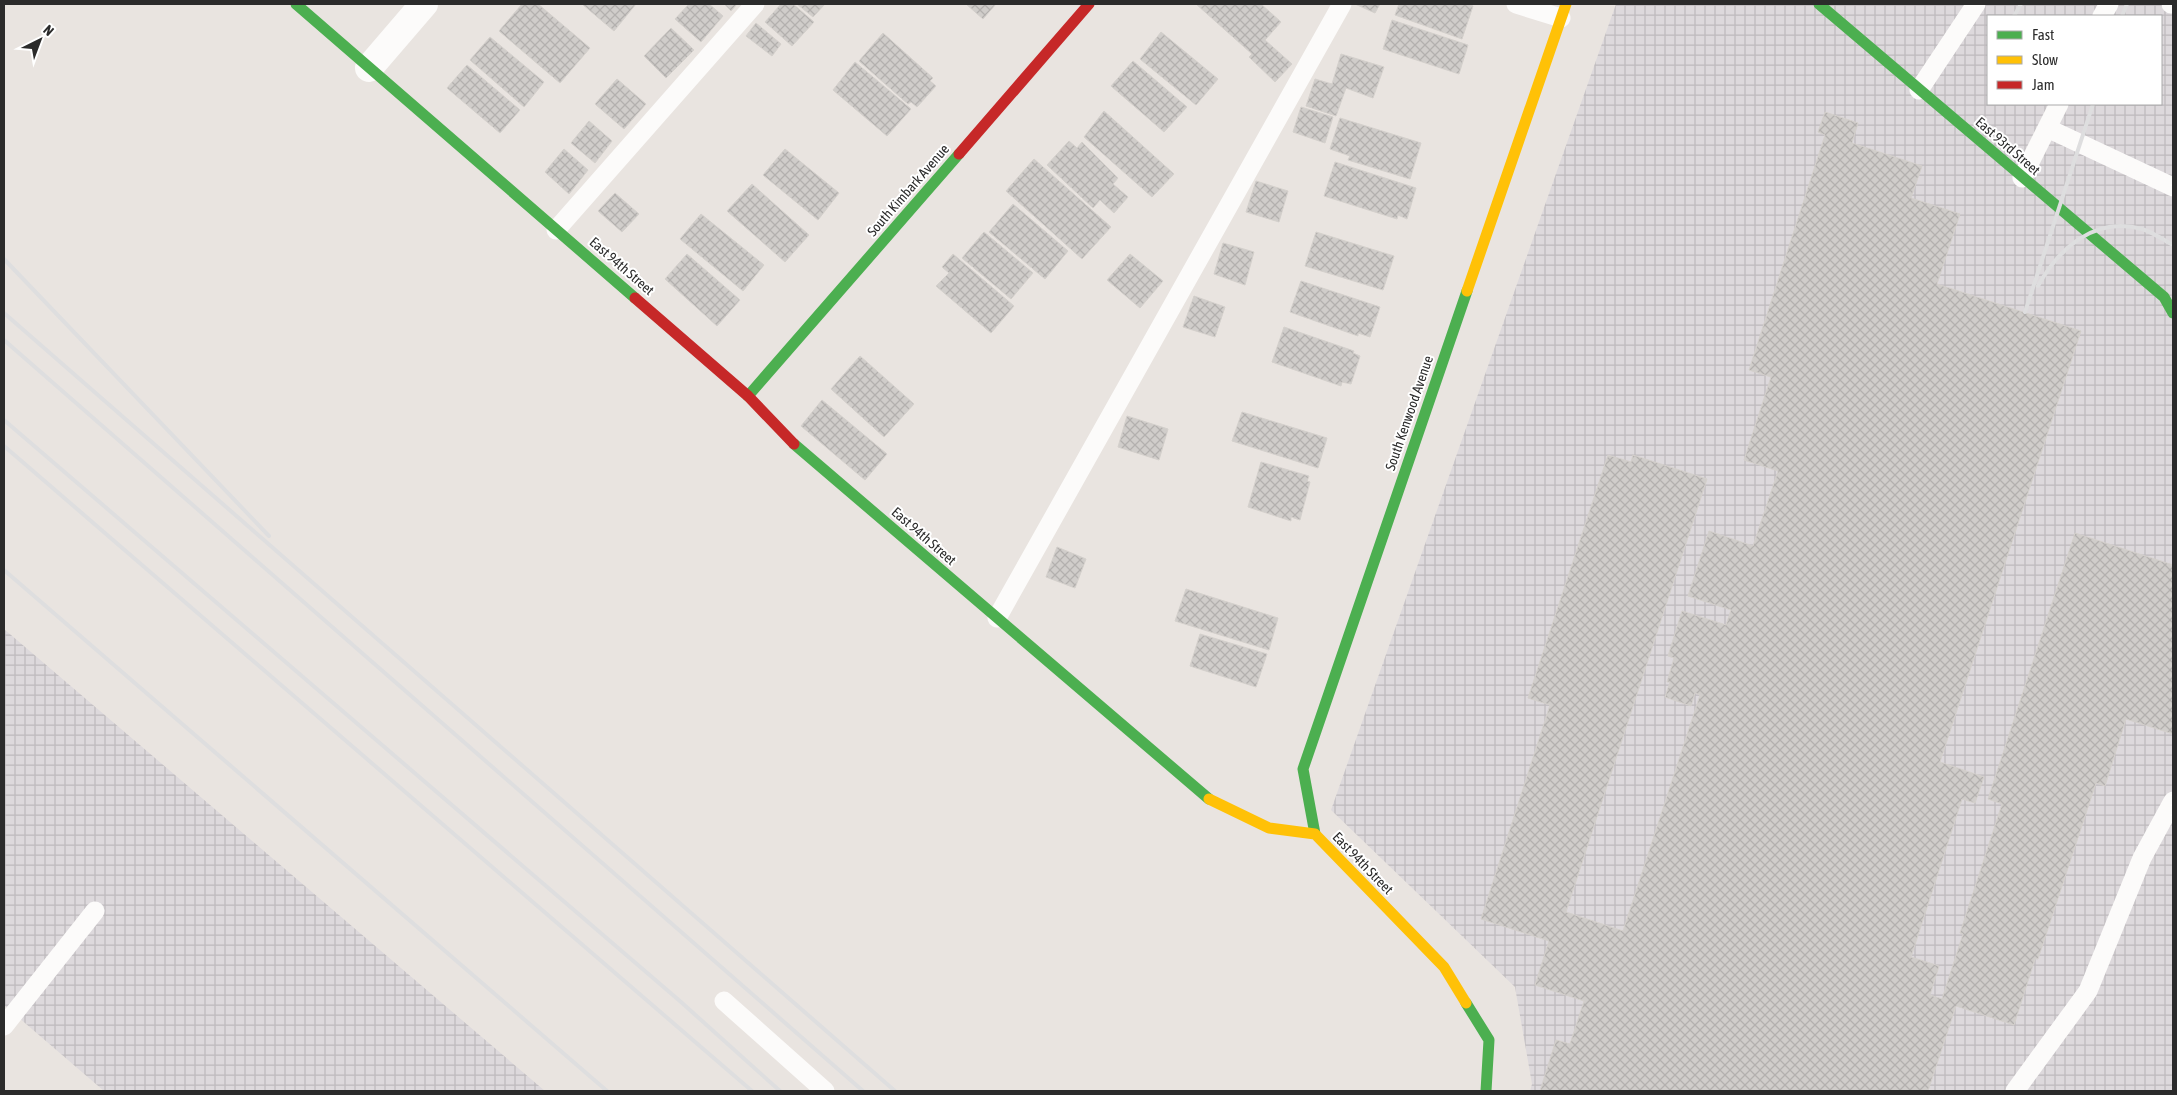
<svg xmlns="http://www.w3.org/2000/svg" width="2177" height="1095" font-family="'Asap Condensed',sans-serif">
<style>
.industrial{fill:url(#industrial-grid);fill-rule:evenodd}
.building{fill:url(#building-cross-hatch);stroke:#d4d0cc}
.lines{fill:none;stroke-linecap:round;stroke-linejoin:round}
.lane{stroke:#fcfbfa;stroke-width:19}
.street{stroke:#fcfbfa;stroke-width:28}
.fast{stroke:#4caf50;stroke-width:11}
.slow{stroke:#ffc107;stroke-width:11}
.jam{stroke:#c62828;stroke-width:11}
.rail{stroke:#dededf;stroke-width:4}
.labels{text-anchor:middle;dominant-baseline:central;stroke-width:4;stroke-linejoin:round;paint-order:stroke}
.street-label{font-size:14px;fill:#2b2b2b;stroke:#fff}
</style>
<defs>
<pattern id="industrial-grid" width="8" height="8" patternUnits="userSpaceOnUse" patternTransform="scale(1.25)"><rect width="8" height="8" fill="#ddd9dc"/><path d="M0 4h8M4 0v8" fill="none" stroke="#bebabd"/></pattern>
<pattern id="building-cross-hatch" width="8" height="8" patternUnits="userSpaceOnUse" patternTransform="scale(1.25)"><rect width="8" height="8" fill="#d0cdca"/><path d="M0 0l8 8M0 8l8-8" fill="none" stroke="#b3b0ae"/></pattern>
</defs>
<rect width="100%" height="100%" fill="#e9e4e0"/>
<path class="industrial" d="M1616 4H2173V1091H1530L1532 1084 1515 987 1331 810ZM1988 16H2161V104H1988Z
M4 629 545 1091H104L4 1005Z"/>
<path class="building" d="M522 4H538L590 48 560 83 499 31Z
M582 4H636L614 31Z
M689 4H709L723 16 701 42 675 19Z
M724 4H737L731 11Z
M781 4H793L814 22 792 46 765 22Z
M797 4H825L813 17Z
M966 4H996L983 19Z
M1196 4H1261L1281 22 1265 40 1292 64 1275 82 1249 57 1252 54Z
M1355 4H1380L1375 13Z
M1399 4H1468L1473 6 1462 39 1395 15Z
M1392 20 1468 45 1459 74 1383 49Z
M756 23 781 44 772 56 746 36Z
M671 28 694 50 666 78 644 56Z
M1161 32 1218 79 1196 105 1140 59Z
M883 33 933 78 930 81 936 86 917 107 911 102 908 104 859 61Z
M490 37 544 82 524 107 470 60Z
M1341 54 1384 67 1373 98 1346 88 1336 116 1306 106 1315 79 1332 84Z
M1133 61 1187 107 1164 132 1111 86Z
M855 62 911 109 887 136 833 90Z
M467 65 520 110 500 133 447 88Z
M617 79 646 104 624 129 595 104Z
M1301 107 1333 117 1325 143 1293 132Z
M1104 111 1174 174 1152 197 1084 137Z
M1825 112 1858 123 1852 143 1922 166 1911 198 1960 214 1937 284 2081 331 1940 762 1984 777 1975 803 1962 799 1911 957 1939 966 1930 995 1942 999 1963 934 1960 933 2002 804 1988 799 2075 533 2173 565V734L2126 719 2105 786 2096 783 2038 959H2035L2014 1025 1956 1006 1928 1091H1540L1556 1040 1570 1044 1584 1001 1535 985 1549 941 1481 919 1550 705 1528 698 1608 455 1631 462 1633 455 1707 479 1566 912 1623 931 1700 695 1695 693 1691 706 1665 697 1670 682H1667L1674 658 1668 656 1682 611 1726 625 1731 610 1688 596 1709 531 1753 546 1778 471 1744 460 1771 377 1749 370 1825 135 1818 132Z
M1340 118 1421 143 1410 179 1348 160 1350 156 1330 149Z
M589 121 612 141 595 163 571 143Z
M1069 141 1077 148 1082 142 1118 178 1113 184 1128 197 1114 213 1100 200 1093 208 1047 165Z
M564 149 588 170 569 194 545 172Z
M785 149 839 193 818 220 763 175Z
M1034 159 1111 227 1082 259 1006 191Z
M1335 162 1416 188 1407 219 1398 215 1397 219 1324 196Z
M1256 181 1288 191 1279 222 1246 212Z
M752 184 809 235 785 262 727 211Z
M615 193 639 214 622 232 598 211Z
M1013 204 1068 251 1045 279 989 232Z
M701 214 764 265 743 291 680 239Z
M984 232 1033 273 1011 299 962 258Z
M1316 232 1394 256 1383 290 1305 266Z
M1223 243 1254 252 1245 285 1214 274Z
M687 254 740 300 717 326 665 279Z
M953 254 1014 306 991 333 936 286 949 273 942 267Z
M1130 254 1163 281 1140 308 1107 280Z
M1301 281 1380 307 1370 337 1358 333V336L1290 312Z
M1194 296 1225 307 1215 337 1183 327Z
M1284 327 1354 351 1353 353 1360 356 1351 384 1342 382 1341 386 1272 362Z
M860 356 914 404 884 437 831 389Z
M822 400 887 454 865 480 801 426Z
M1242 412 1327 438 1318 468 1232 441Z
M1127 416 1168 429 1159 460 1118 447Z
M1261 462 1309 476 1307 481 1310 482 1300 520 1291 517V521L1248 507Z
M1057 547 1086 559 1075 588 1046 577Z
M1186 589 1278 618 1269 650 1175 621Z
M1200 634 1267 654 1256 687 1190 666Z"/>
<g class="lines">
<path class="lane" d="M1516 4 1561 18
M2171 4H2173
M2102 16 2109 4
M1919 90 1976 4
M2047 128 2173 187
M2022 178 2059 104
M556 230 755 4
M997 618 1342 4
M724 1001 825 1091
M4 1026 95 911
M2015 1091 2088 991 2142 858 2173 801"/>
<path class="street" d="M369 68 424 4"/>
<path class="fast" d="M296 4 635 298
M1819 4 2164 297 2173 313
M748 396 959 154
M794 444 1209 799
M1315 834 1303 769 1467 291
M1466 1003 1489 1040 1486 1091"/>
<path class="slow" d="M1467 291 1566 4
M1209 799 1269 828 1315 834 1444 967 1466 1003"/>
<path class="jam" d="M959 154 1089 4
M635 298 748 396 794 444"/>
<path class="rail" d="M2014 16 2021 4
M2122 16 2127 4
M4 259 269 536
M2038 286C2059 248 2095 216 2142 229 2152 232 2164 240 2173 245
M2025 312 2093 104
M4 313 895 1091
M4 340 863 1091
M4 420 681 1002 780 1091
M4 446 752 1091
M4 570 607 1091"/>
</g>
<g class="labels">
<g class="street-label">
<text transform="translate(2008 146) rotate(41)">East 93rd Street</text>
<text transform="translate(908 190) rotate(-49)">South Kimbark Avenue</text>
<text transform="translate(622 266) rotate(41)">East 94th Street</text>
<text transform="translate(1409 413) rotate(-71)">South Kenwood Avenue</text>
<text transform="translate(924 536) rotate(41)">East 94th Street</text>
<text transform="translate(1363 863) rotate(46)">East 94th Street</text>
</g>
</g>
<rect width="2177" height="1095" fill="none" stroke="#2b2b2b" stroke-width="10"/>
<rect x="1987" y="15" width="175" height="90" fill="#ffffff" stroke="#aaaaaa"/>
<rect x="1997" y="31" width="25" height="8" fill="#4caf50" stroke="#aaaaaa"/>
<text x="2032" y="40" font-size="15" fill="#2b2b2b">Fast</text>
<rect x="1997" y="56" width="25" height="8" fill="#ffc107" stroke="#aaaaaa"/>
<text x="2032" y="65" font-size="15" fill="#2b2b2b">Slow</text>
<rect x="1997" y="81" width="25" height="8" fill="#c62828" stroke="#aaaaaa"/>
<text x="2032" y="90" font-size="15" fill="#2b2b2b">Jam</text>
<g transform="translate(40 40) rotate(42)" stroke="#ffffff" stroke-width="4" paint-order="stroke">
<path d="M0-4L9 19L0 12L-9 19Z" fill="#2b2b2b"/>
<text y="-8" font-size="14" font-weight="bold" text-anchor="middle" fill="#2b2b2b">N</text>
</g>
</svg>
